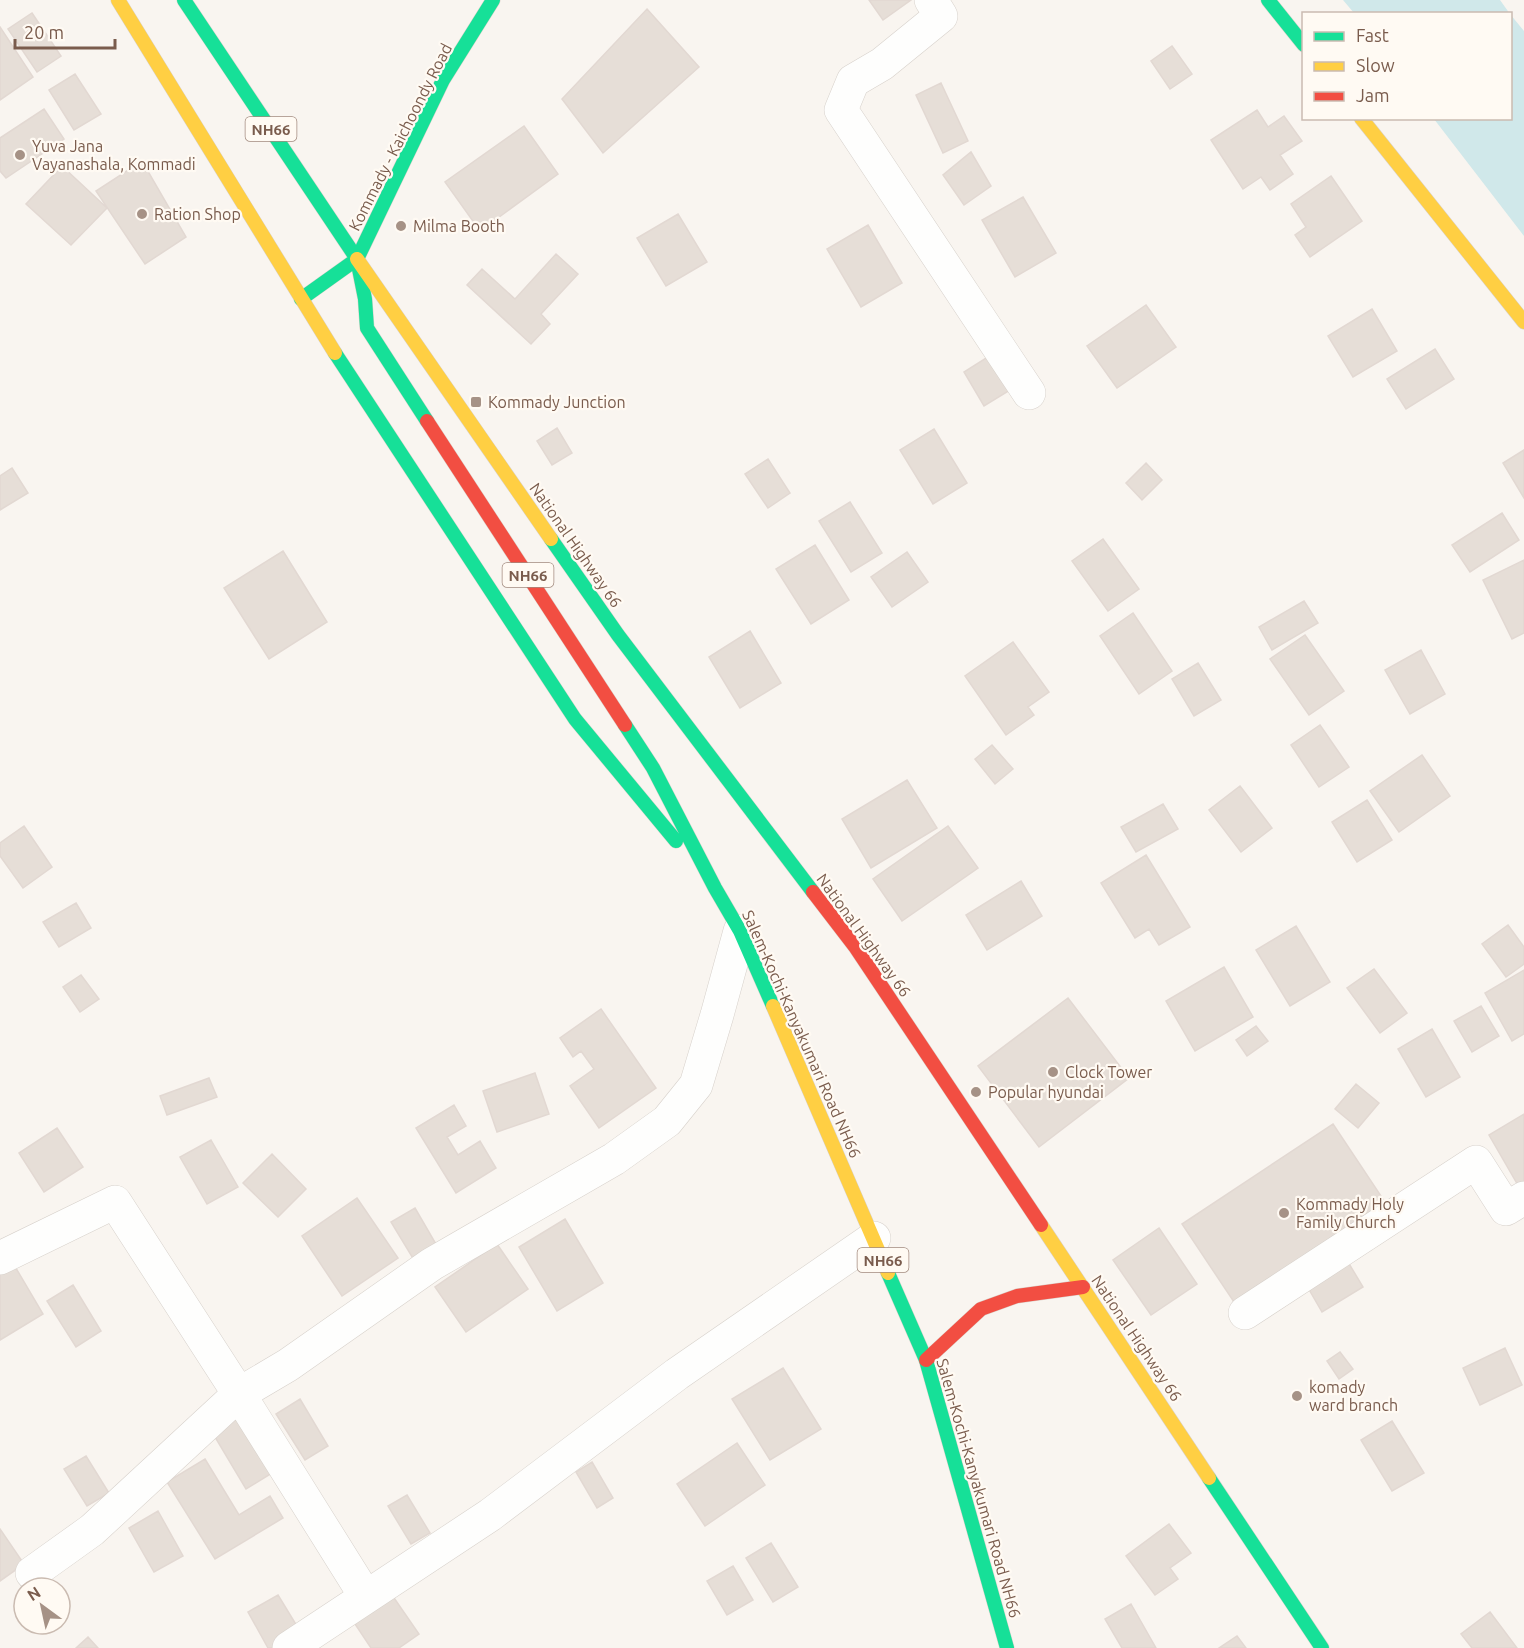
<svg xmlns="http://www.w3.org/2000/svg" width="1524" height="1648" font-family="Ubuntu,sans-serif">
<style>
.water{fill:#d0e8ea}
.building{fill:#e6ded7;stroke:#e2d8d2;stroke-width:1.5}
.lines{fill:none;stroke-linecap:round;stroke-linejoin:round}
.street-casing{stroke:#d7d1cb;stroke-width:34}
.fast-casing{stroke:#d9d2cb;stroke-width:15}
.slow-casing{stroke:#d9d2cb;stroke-width:15}
.jam-casing{stroke:#d9d2cb;stroke-width:15}
.street{stroke:#fefefd;stroke-width:33}
.fast{stroke:#16e098;stroke-width:14}
.slow{stroke:#ffcf43;stroke-width:14}
.jam{stroke:#f24e42;stroke-width:14}
.poi-dot{fill:#a69286;stroke:#fffaf3;stroke-width:2}
.labels{text-anchor:middle;dominant-baseline:central;stroke-width:4.5;stroke-linejoin:round;paint-order:stroke}
.shield{fill:#fffaf3;stroke:#a28b7f;stroke-width:1.5}
.shield-label{font-size:15px;font-weight:bold;fill:#7a5c4d}
.street-label{font-size:16px;fill:#7a5c4d;stroke:#fffaf3}
.poi-label{font-size:16px;fill:#7a5c4d;stroke:#fffaf3;text-anchor:start}
</style>
<rect width="100%" height="100%" fill="#f9f5f0"/>
<path class="water" d="M1343 0H1500L1510 14 1354 13Z
M1510 14 1524 31V236L1434 119 1510 118Z"/>
<path class="building" d="M869 0H911L883 20Z
M647 9 699 67 603 153 562 99Z
M32 13 61 56 37 72 8 29Z
M0 27 33 77 0 100Z
M1172 46 1192 74 1170 89 1151 61Z
M75 74 101 114 74 130 49 90Z
M941 83 968 141 943 153 916 95Z
M44 109 64 139 6 178 0 171V138Z
M1257 110 1268 127 1284 116 1302 141 1280 155 1293 174 1270 190 1261 177 1243 189 1211 140Z
M524 126 558 174 480 231 445 182Z
M971 152 991 186 964 205 943 175Z
M142 161 186 237 145 264 96 191Z
M62 166 107 208 71 245 26 204Z
M1331 176 1362 221 1310 257 1295 235 1306 227 1291 204Z
M1023 197 1056 253 1015 277 982 220Z
M678 214 707 262 666 286 637 238Z
M868 225 902 283 861 307 827 249Z
M556 254 578 274 541 314 550 324 531 344 467 285 482 269 515 299Z
M1146 305 1176 347 1117 388 1087 346Z
M1372 309 1397 351 1353 377 1328 336Z
M1435 349 1454 379 1406 409 1387 379Z
M994 353 1015 387 984 406 964 372Z
M557 428 572 453 552 465 537 441Z
M934 429 967 483 933 504 900 450Z
M1524 450V498L1503 463Z
M768 459 790 493 768 508 745 474Z
M1146 463 1162 480 1142 500 1126 483Z
M12 468 28 493 0 510V476Z
M850 502 882 553 851 572 819 521Z
M1502 513 1519 540 1470 572 1452 545Z
M1103 539 1139 589 1108 611 1072 561Z
M815 545 849 600 811 624 776 569Z
M283 551 327 622 269 659 224 588Z
M907 552 928 582 892 607 871 577Z
M1524 560V633L1512 639 1483 580Z
M1304 601 1318 623 1272 650 1259 627Z
M1133 613 1172 671 1139 694 1100 636Z
M750 631 781 683 740 708 709 657Z
M1305 635 1344 691 1309 715 1270 659Z
M1013 642 1049 692 1028 707 1034 715 1006 735 965 676Z
M1421 650 1445 694 1410 714 1385 670Z
M1198 663 1221 700 1194 716 1172 679Z
M1320 725 1349 767 1319 787 1291 745Z
M992 745 1013 769 995 784 975 759Z
M1422 755 1450 796 1399 832 1370 791Z
M907 780 937 828 871 868 842 819Z
M1240 786 1272 828 1241 852 1209 810Z
M1367 800 1392 840 1357 862 1332 822Z
M1163 804 1178 829 1136 852 1121 827Z
M24 826 52 867 23 888 0 856V843Z
M948 826 978 868 902 921 873 879Z
M1146 855 1190 927 1159 945 1149 929 1135 938 1101 883Z
M1021 881 1042 916 987 950 966 915Z
M76 903 91 928 59 947 43 922Z
M1508 925 1524 947V964L1506 977 1482 944Z
M1296 926 1330 982 1290 1006 1256 950Z
M1224 967 1253 1017 1195 1051 1166 1001Z
M1374 969 1407 1013 1380 1033 1347 988Z
M1524 970V1034L1512 1041 1485 993Z
M81 975 99 999 80 1012 63 987Z
M1068 998 1129 1078 1039 1147 978 1066Z
M1481 1006 1499 1036 1472 1052 1454 1021Z
M601 1009 656 1088 599 1128 570 1086 594 1069 581 1051 573 1057 560 1038Z
M1256 1026 1268 1041 1247 1056 1236 1040Z
M1432 1029 1460 1077 1426 1097 1398 1049Z
M535 1073 549 1114 497 1132 483 1091Z
M209 1078 217 1097 167 1115 160 1096Z
M1356 1084 1379 1103 1358 1128 1335 1109Z
M454 1105 466 1126 447 1137 458 1155 480 1141 496 1168 456 1193 416 1128Z
M1524 1114V1184L1519 1187 1489 1135Z
M1333 1124 1385 1202 1234 1302 1182 1224Z
M57 1128 83 1167 44 1192 19 1153Z
M211 1140 238 1187 207 1204 180 1157Z
M272 1154 306 1189 278 1217 243 1183Z
M357 1198 398 1258 342 1296 302 1236Z
M415 1208 440 1251 417 1265 391 1222Z
M565 1219 603 1283 557 1311 519 1247Z
M1159 1228 1197 1284 1151 1315 1113 1260Z
M497 1244 528 1289 466 1332 435 1287Z
M10 1258 43 1314 0 1340V1264Z
M1348 1262 1363 1287 1322 1312 1307 1286Z
M73 1285 101 1331 76 1347 47 1301Z
M1505 1348 1522 1385 1480 1405 1463 1368Z
M1340 1352 1353 1369 1339 1379 1327 1361Z
M783 1368 821 1429 770 1460 732 1399Z
M300 1399 328 1446 305 1460 276 1414Z
M241 1408 277 1470 246 1489 209 1427Z
M1392 1421 1424 1473 1392 1491 1361 1440Z
M737 1443 765 1485 705 1526 677 1484Z
M86 1456 109 1493 87 1506 64 1469Z
M205 1459 239 1515 270 1496 283 1518 215 1559 167 1482Z
M592 1462 613 1498 597 1508 576 1472Z
M407 1495 430 1533 411 1544 388 1506Z
M158 1511 183 1556 154 1572 129 1528Z
M1169 1524 1191 1553 1170 1568 1178 1579 1155 1595 1126 1556Z
M0 1529 24 1564 0 1581Z
M771 1543 798 1587 773 1602 746 1558Z
M733 1566 753 1600 727 1615 707 1581Z
M278 1595 300 1631 271 1648H268L248 1612Z
M392 1595 419 1634 399 1648H371L353 1621Z
M1131 1604 1156 1648H1122L1105 1619Z
M1490 1612 1517 1648H1472L1461 1634Z
M1237 1636 1246 1648H1219Z
M88 1637 98 1648H76Z"/>
<g class="lines">
<defs>
<path id="street" d="M931 0 941 16 882 64 853 81 841 110 1029 393
M0 1258 115 1202 239 1394 366 1597
M1245 1313 1476 1162 1506 1209 1524 1198
M32 1573 92 1530 239 1394 288 1365 432 1264 614 1159 667 1121 696 1085 717 1015 740 931
M289 1648 490 1515 677 1374 874 1238"/>
<path id="fast" d="M184 0 357 259 365 299 367 328 427 421
M1268 0 1304 45
M357 259 443 80 493 0
M301 299 357 259
M335 353 575 719 676 841
M551 539 618 635 813 892
M625 725 653 768 715 888 740 931 773 1006
M888 1273 926 1360 1007 1648
M1209 1478 1322 1648"/>
<path id="slow" d="M118 0 335 353
M1361 118 1524 322
M357 259 551 539
M773 1006 888 1273
M1041 1225 1209 1478"/>
<path id="jam" d="M427 421 625 725
M813 892 856 948 1041 1225
M926 1360 981 1309 1017 1296 1083 1287"/>
</defs>
<use href="#street" class="street-casing"/>
<use href="#fast" class="fast-casing"/>
<use href="#slow" class="slow-casing"/>
<use href="#jam" class="jam-casing"/>
<use href="#street" class="street"/>
<use href="#fast" class="fast"/>
<use href="#slow" class="slow"/>
<use href="#jam" class="jam"/>
</g>
<g class="poi-dot">
<circle cx="20" cy="155" r="6"/>
<circle cx="142" cy="214" r="6"/>
<circle cx="401" cy="226" r="6"/>
<rect x="470" y="396" width="12" height="12" rx="3"/>
<circle cx="1053" cy="1072" r="6"/>
<circle cx="976" cy="1092" r="6"/>
<circle cx="1284" cy="1213" r="6"/>
<circle cx="1297" cy="1396" r="6"/>
</g>
<g class="labels">
<g class="shield">
<rect x="245.5" y="117" width="51" height="24" rx="4.5"/>
<rect x="502.5" y="563" width="51" height="24" rx="4.5"/>
<rect x="857.5" y="1248" width="51" height="24" rx="4.5"/>
</g>
<g class="shield-label">
<text x="271" y="129">NH66</text>
<text x="528" y="575">NH66</text>
<text x="883" y="1260">NH66</text>
</g>
<g class="street-label">
<text transform="translate(400 137) rotate(-63)">Kommady - Kaichoondy Road</text>
<text transform="translate(576 545) rotate(55)">National Highway 66</text>
<text transform="translate(864 935) rotate(54)">National Highway 66</text>
<text transform="translate(802 1034) rotate(66)">Salem-Kochi-Kanyakumari Road NH66</text>
<text transform="translate(1137 1338) rotate(56)">National Highway 66</text>
<text transform="translate(979 1488) rotate(74)">Salem-Kochi-Kanyakumari Road NH66</text>
</g>
<g class="poi-label">
<text x="32" y="146">Yuva Jana<tspan x="32" dy="18">Vayanashala, Kommadi</tspan></text>
<text x="154" y="214">Ration Shop</text>
<text x="413" y="226">Milma Booth</text>
<text x="488" y="402">Kommady Junction</text>
<text x="1065" y="1072">Clock Tower</text>
<text x="988" y="1092">Popular hyundai</text>
<text x="1296" y="1204">Kommady Holy<tspan x="1296" dy="18">Family Church</tspan></text>
<text x="1309" y="1387">komady<tspan x="1309" dy="18">ward branch</tspan></text>
</g>
</g>
<rect x="1302" y="12" width="210" height="108" fill="#fffaf3" stroke="#cabbb1" stroke-width="1.5"/>
<rect x="1314" y="32" width="30" height="9" fill="#16e098" stroke="#cabbb1" stroke-width="1.5"/>
<text x="1356" y="42" font-size="18" fill="#7a5c4d">Fast</text>
<rect x="1314" y="62" width="30" height="9" fill="#ffcf43" stroke="#cabbb1" stroke-width="1.5"/>
<text x="1356" y="72" font-size="18" fill="#7a5c4d">Slow</text>
<rect x="1314" y="92" width="30" height="9" fill="#f24e42" stroke="#cabbb1" stroke-width="1.5"/>
<text x="1356" y="102" font-size="18" fill="#7a5c4d">Jam</text>
<g transform="translate(42 1606) rotate(327)"><circle r="28" fill="#fffaf3" stroke="#cabbb1" stroke-width="1.5"/>
<path d="M0-4.5L10 22L0 15L-10 22Z" fill="#a69286"/>
<text y="-9" font-size="16" font-weight="bold" text-anchor="middle" fill="#7a5c4d">N</text>
</g>
<path d="M15 39v9h100v-9" fill="none" stroke="#7a5c4d" stroke-width="3"/>
<text x="24" y="39" font-size="18" fill="#7a5c4d" stroke="#fffaf3" stroke-width="4.5" paint-order="stroke">20 m</text>
</svg>
